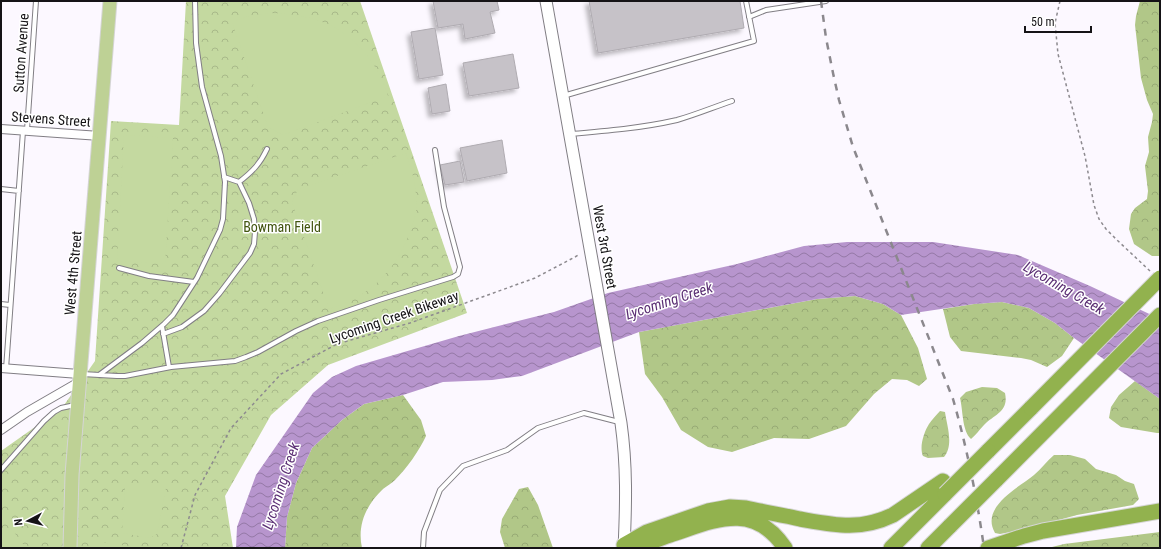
<svg xmlns="http://www.w3.org/2000/svg" width="1161" height="549" font-family="'Roboto Condensed',sans-serif">
<style>
.forest{fill:url(#forest-crowns)}
.park{fill:url(#park-crowns)}
.garden{fill:#c4d9a0}
.water{fill:url(#water-waves)}
.building{fill:#c6c2c8;stroke:#afabb1;filter:url(#shadow)}
.lines{fill:none;stroke-linecap:round;stroke-linejoin:round}
.service-casing{stroke:#817e84;stroke-width:6}
.minor-casing{stroke:#817e84;stroke-width:10}
.secondary-casing{stroke:#817e84;stroke-width:13}
.primary-casing{stroke:#d5d5d5;stroke-width:15}
.motorway-casing{stroke:#d5d5d5;stroke-width:17}
.path{stroke:#8d8a8f;stroke-width:1.5;stroke-dasharray:3 3;stroke-linecap:butt}
.service{stroke:#fff;stroke-width:4}
.minor{stroke:#fff;stroke-width:8}
.secondary{stroke:#fff;stroke-width:11}
.primary{stroke:#bed195;stroke-width:13}
.motorway{stroke:#92b24e;stroke-width:15}
.rail{stroke:#8b888d;stroke-width:2.5;stroke-dasharray:7 7;stroke-linecap:butt}
.motorway-bridge-casing{stroke:#d5d5d5;stroke-width:17;stroke-linecap:butt}
.motorway-bridge{stroke:#92b24e;stroke-width:15}
.labels{text-anchor:middle;dominant-baseline:central;stroke-width:3;stroke-linejoin:round;paint-order:stroke}
.street-label{font-size:14px;fill:#151316;stroke:#fff}
.park-label{font-size:14px;fill:#425510;stroke:#fff}
.water-label{font-size:15px;font-style:italic;fill:#5b2f74;stroke:#fff}
</style>
<defs>
<pattern id="forest-crowns" width="20" height="18" patternUnits="userSpaceOnUse"><rect width="20" height="18" fill="#b1c788"/><path d="M2 6a3 3 0 1 1 6 0M12 15a3 3 0 1 1 6 0" fill="none" stroke="#97aa75"/></pattern>
<pattern id="park-crowns" width="20" height="18" patternUnits="userSpaceOnUse"><rect width="20" height="18" fill="#c4d9a0"/><path d="M2 6a3 3 0 1 1 6 0M12 15a3 3 0 1 1 6 0" fill="none" stroke="#a8b989"/></pattern>
<pattern id="water-waves" width="16" height="10" patternUnits="userSpaceOnUse"><rect width="16" height="10" fill="#b795cd"/><path d="M0 5q4-4 8 0t8 0" fill="none" stroke="#9478a5"/></pattern>
<filter id="shadow"><feDropShadow dx="-3.5" dy="3.5" stdDeviation="2" flood-color="#0004"/></filter>
</defs>
<rect width="100%" height="100%" fill="#fcf8ff"/>
<path class="forest" d="M1140 1H1160L1159 256H1152L1134 244 1129 229 1131 214 1135 208 1147 199 1148 191 1145 166 1149 152 1148 137 1152 122 1153 114 1147 100 1141 78 1135 25 1136 16Z
M855 296 883 304 901 315 918 348 927 379 919 386 907 380 892 379 874 394 846 426 809 439 774 438 732 452 708 447 681 430 662 397 645 374 639 332 817 299Z
M1002 302 1029 308 1055 323 1074 338 1062 356 1047 367 1031 360 1021 358 961 351 950 337 943 309 974 304Z
M1135 381 1160 399V433H1157L1121 427 1109 418 1111 407 1119 395Z
M982 387 997 388 1005 393C1009 412 995 414 984 425 979 430 976 435 971 439 962 431 963 410 960 398L966 392Z
M403 395 421 420 426 436C419 451 407 468 395 480 392 483 387 486 383 489 366 505 357 525 362 548H285L287 517 296 483 312 448 342 420 364 404Z
M940 411 945 412C947 426 954 445 944 457L928 458 923 456C919 447 924 432 929 424 932 420 936 415 940 411Z
M1054 455H1070L1085 459 1096 469 1116 475 1125 481 1134 484 1139 499 1133 505 1077 515 1026 529 1000 534 995 533C980 507 1018 488 1034 475 1041 469 1047 461 1054 455Z
M528 487 538 505 553 548H505L500 532 502 519 519 489Z
M1160 532V548H1048L1064 544Z"/>
<path class="park" d="M186 1H360L467 313 328 365 271 415 225 496 233 548H1V451L62 408 95 361 111 121 179 125Z"/>
<path class="garden" d="M268 13C317 14 351 27 377 70 382 78 385 87 388 96L283 135 268 127 232 22 249 16Z
M124 135 173 138 165 264 117 261Z
M406 153C413 172 418 193 416 213 415 217 413 221 412 225 404 255 384 281 358 297 349 302 338 305 329 309L292 202 298 189Z
M125 488H166L157 534 150 538 122 533Z
M10 527 26 548H1V535Z
M100 542 141 548H100Z"/>
<path class="water" d="M847 242H933L1018 255 1090 286 1160 319V399L1074 338 1055 323 1029 308 1002 302 974 304 901 315 883 304 855 296 817 299 639 332 522 376 492 380 443 382 403 395 364 404 342 420 312 448 296 483 287 517 285 548H236L237 527 256 475 313 393 332 377 356 366 459 336 554 312 608 293 737 264 804 246Z"/>
<path class="building" d="M433 1H497L499 10 490 12 495 33 465 39 463 24 438 28Z
M589 1H740L744 28 598 53Z
M435 28 443 75 419 79 411 32Z
M513 54 519 88 469 96 463 63Z
M446 84 450 111 432 114 428 88Z
M502 140 507 173 467 181 460 148Z
M460 161 464 182 445 185 440 165Z"/>
<g class="lines">
<defs>
<path id="service" d="M749 17 766 10 826 1
M563 96 754 41 746 1
M27 130 36 1
M570 134C606 131 642 128 677 120 695 115 714 107 732 101
M239 182C252 172 260 164 267 149
M1 189 19 191
M119 268 149 276 194 282
M1 304 10 305
M162 326 169 367
M163 334 182 327 204 311 219 294 250 253 254 244 255 232 254 219 249 203 239 182 224 177
M6 369 23 131
M82 374 117 376H125L171 367 235 361 246 357 258 352 296 331 318 321 379 300 453 277 458 274 460 267 444 207 435 150
M99 375 142 343 164 324 173 315 197 278 220 230 223 219 225 182 221 156 202 87 196 43 195 1
M1 470 44 421 54 412 61 408 75 405
M423 548 424 532 440 490 463 466 507 450 538 428 584 413 619 422"/>
<path id="minor" d="M1 129 100 136
M1 368 79 374
M1 430 27 412 79 382"/>
<path id="secondary" d="M546 1 621 423C627 466 626 505 624 548"/>
<path id="primary" d="M70 548 72 475 110 1"/>
<path id="motorway" d="M988 451 1031 408
M996 480 1160 315
M631 544C637 543 643 543 649 542 656 541 663 537 670 535 713 521 753 500 785 548
M624 545 647 532 708 511 730 507 746 508C764 512 782 515 800 519 834 525 860 531 893 515L943 481
M891 548 945 494
M928 548 950 526
M988 548 1024 536 1043 531 1160 511"/>
</defs>
<use href="#service" class="service-casing"/>
<use href="#minor" class="minor-casing"/>
<use href="#secondary" class="secondary-casing"/>
<use href="#primary" class="primary-casing"/>
<use href="#motorway" class="motorway-casing"/>
<path class="path" d="M1060 1 1055 23 1058 54 1085 156 1094 205 1099 219 1106 229 1117 240 1150 271
M181 548 195 495 231 428 281 374 337 344 410 323 535 278 575 257 580 254"/>
<use href="#service" class="service"/>
<use href="#minor" class="minor"/>
<use href="#secondary" class="secondary"/>
<use href="#primary" class="primary"/>
<use href="#motorway" class="motorway"/>
<path class="rail" d="M821 1 826 38 833 73 839 100 853 147 953 399C967 448 977 498 984 548"/>
<defs>
<path id="motorway-bridge" d="M1031 408 1160 278
M945 494 988 451
M950 526 996 480"/>
</defs>
<use href="#motorway-bridge" class="motorway-bridge-casing"/>
<use href="#motorway-bridge" class="motorway-bridge"/>
</g>
<g class="labels">
<g class="street-label">
<text transform="translate(21 53) rotate(-86)">Sutton Avenue</text>
<text transform="translate(51 119) rotate(4)">Stevens Street</text>
<text transform="translate(605 247) rotate(80)">West 3rd Street</text>
<text transform="translate(73 273) rotate(-85)">West 4th Street</text>
<text transform="translate(394 317) rotate(-19)">Lycoming Creek Bikeway</text>
</g>
<g class="park-label">
<text x="282" y="227">Bowman Field</text>
</g>
<g class="water-label">
<text transform="translate(1064 288) rotate(30)">Lycoming Creek</text>
<text transform="translate(669 301) rotate(-18)">Lycoming Creek</text>
<text transform="translate(281 486) rotate(-72)">Lycoming Creek</text>
</g>
</g>
<rect width="1161" height="549" fill="none" stroke="#151316" stroke-width="4"/>
<g transform="translate(28 521) rotate(263)" stroke="#ffffff" stroke-width="3" paint-order="stroke">
<path d="M0-3L7 15L0 10L-7 15Z" fill="#151316"/>
<text y="-6" font-size="11" font-weight="bold" text-anchor="middle" fill="#151316">N</text>
</g>
<path d="M1025 26v6h66v-6" fill="none" stroke="#151316" stroke-width="2"/>
<text x="1031" y="26" font-size="12" fill="#151316" stroke="#ffffff" stroke-width="3" paint-order="stroke">50 m</text>
</svg>
